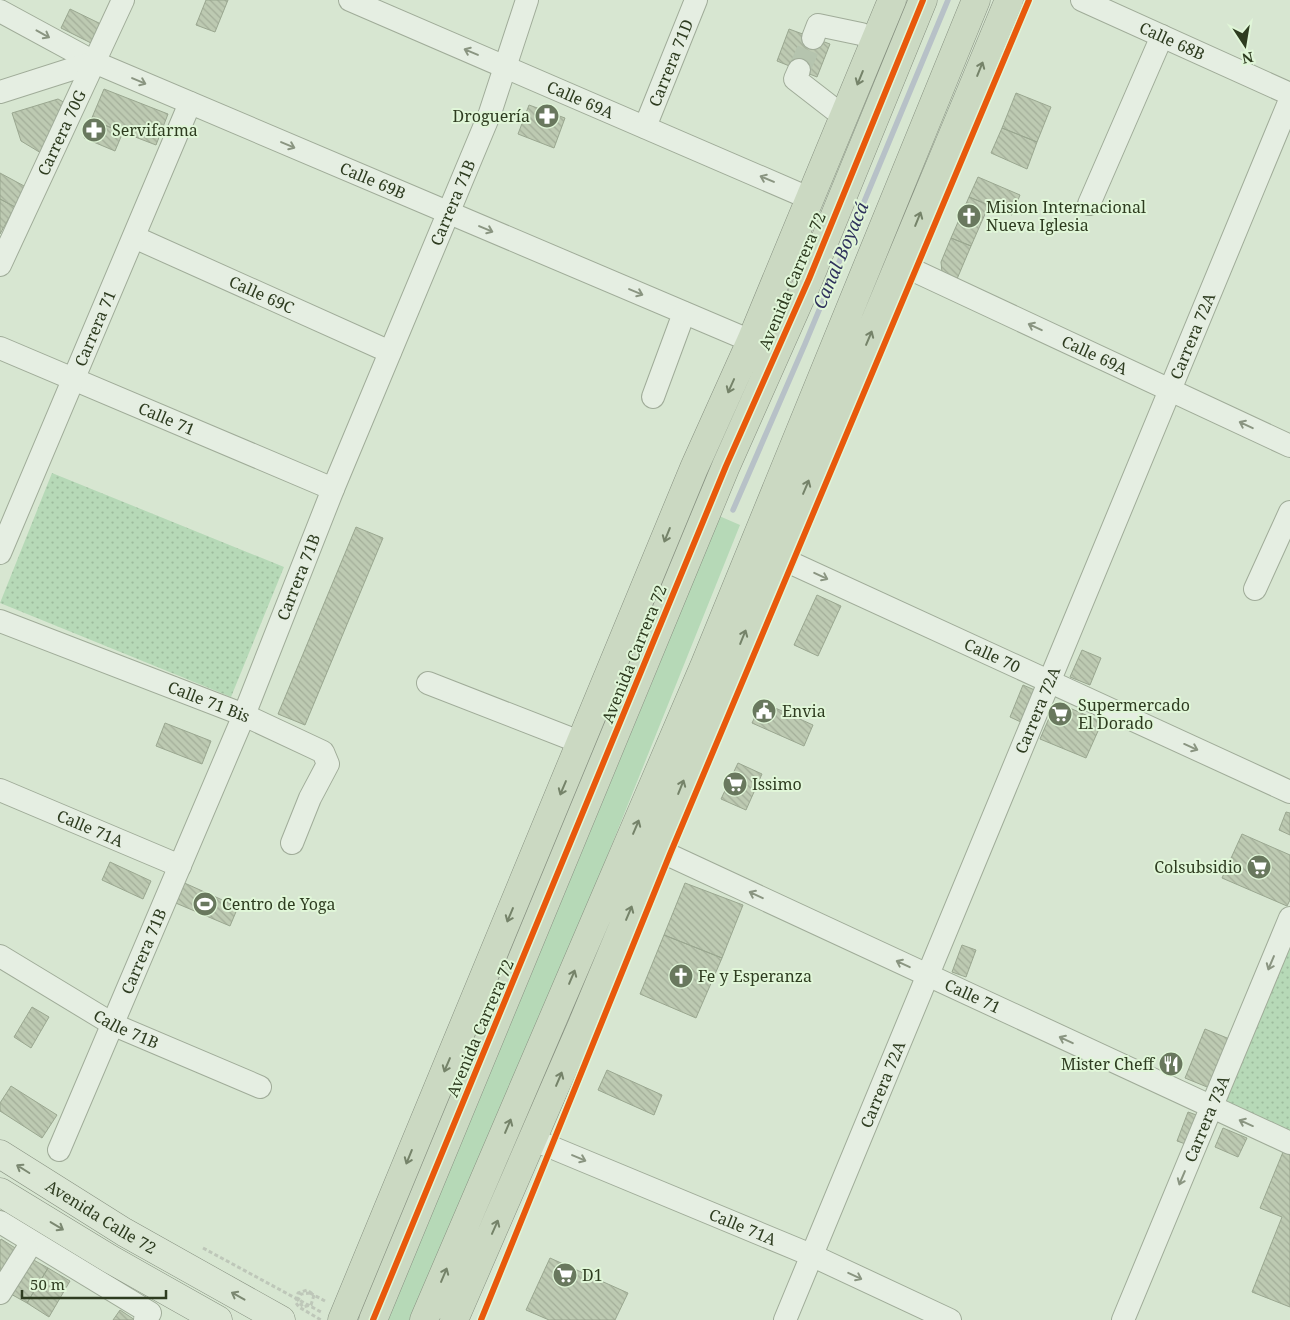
<svg xmlns="http://www.w3.org/2000/svg" width="1290" height="1320" font-family="'Noto Serif',serif">
<style>
.grass{fill:#b6d9b7}
.park{fill:url(#park-dots)}
.lines{fill:none;stroke-linecap:round;stroke-linejoin:round}
.stream{stroke:#b7c1c7;stroke-width:5.5}
.building{fill:url(#building-back-hatch);stroke:#9aa790}
.minor-tunnel{stroke:#b5c4ae;stroke-width:22;stroke-dasharray:22 11;stroke-linecap:butt}
.minor-casing{stroke:#a0ac99;stroke-width:24}
.major-casing{stroke:#879180;stroke-width:29}
.highway-casing{stroke:#879180;stroke-width:29}
.path{stroke:#bec7b9;stroke-width:3;stroke-dasharray:4 2.5;stroke-linecap:butt}
.minor{stroke:#e5eee2;stroke-width:22}
.major{stroke:#dae6d4;stroke-width:28}
.highway{stroke:#cbd9c2;stroke-width:28}
.path-bridge{stroke:#bec7b9;stroke-width:3;stroke-dasharray:4 2.5;stroke-linecap:butt}
.cycleway-casing{stroke:#e0f6d8;stroke-width:9}
.cycleway{stroke:#e8590c;stroke-width:6}
.oneway{stroke:#8a9581}
.oneway2{stroke:#758369}
.oneway3{stroke:#7b8871}
.labels{text-anchor:middle;dominant-baseline:central;stroke-width:4;stroke-linejoin:round;paint-order:stroke}
.street-label{font-size:16px;fill:#2e3c20;stroke:#e0f6d8}
.poi-label{font-size:16px;fill:#2e3c20;stroke:#e0f6d8;text-anchor:start}
.water-label{font-size:18px;font-style:italic;fill:#2f325c;stroke:#e0f6d8}
</style>
<defs>
<pattern id="park-dots" width="8" height="8" patternUnits="userSpaceOnUse" patternTransform="scale(1.25)"><rect width="8" height="8" fill="#b6d9b7"/><path d="M2 2h.1M6 6h.1" fill="none" stroke="#9dbb9d" stroke-width="1.8" stroke-linecap="round"/></pattern>
<pattern id="building-back-hatch" width="6" height="6" patternUnits="userSpaceOnUse" patternTransform="scale(1.25)"><rect width="6" height="6" fill="#bdcab2"/><path d="M-1 5l2 2M0 0l6 6M5-1l2 2" fill="none" stroke="#a3ae99"/></pattern>
</defs>
<rect width="100%" height="100%" fill="#d7e6d1"/>
<path class="grass" d="M717 515 740 525 572 944 413 1320H388L660 663Z"/>
<path class="park" d="M52 473 284 567 231 697 0 603Z
M1290 944V1134L1220 1104Z"/>
<g class="lines">
<path class="stream" d="M733 510 805 344 948 0"/>
</g>
<path class="building" d="M206 0H228L215 32 196 25Z
M70 9 103 25 93 44 61 28Z
M789 29 830 44 817 77 777 61Z
M104 89 168 114 156 145 91 120Z
M1016 93 1051 107 1037 142 1002 128Z
M58 99 69 105 41 153 21 141 12 113Z
M529 105 565 118 554 148 518 134Z
M91 120 123 132 115 151 84 138Z
M1002 128 1037 142 1027 169 991 153Z
M0 173 26 187 15 207 0 199Z
M978 177 1020 195 1012 215 969 197Z
M969 197 989 205 971 246 951 238Z
M0 199 15 207 0 234Z
M951 238 971 246 957 279 942 272 941 262Z
M356 527 383 538 305 725 278 714Z
M817 595 841 606 818 656 794 645Z
M1082 650 1101 658 1090 685 1070 677Z
M1023 685 1037 691 1023 723 1010 717Z
M762 702 813 725 804 746 752 723Z
M1065 706 1102 722 1086 758 1040 739 1053 709Z
M165 723 211 741 202 764 156 746Z
M738 763 762 774 746 810 721 799Z
M1286 812 1290 813V835L1279 830Z
M1242 834 1290 855V900L1287 906 1222 878Z
M110 862 151 881 143 899 102 880Z
M180 881 238 907 230 926 171 901Z
M685 883 743 905 722 958 664 935Z
M664 935 722 958 696 1018 640 994Z
M962 945 976 950 966 977 952 972Z
M32 1007 49 1017 31 1048 14 1037Z
M1205 1029 1232 1040 1212 1089 1185 1078Z
M607 1070 662 1095 654 1115 598 1090Z
M11 1086 57 1115 42 1138 0 1111V1103Z
M1188 1112 1205 1118 1194 1147 1177 1141Z
M1223 1128 1247 1138 1238 1157 1215 1147Z
M1283 1152 1290 1155V1307L1252 1292 1282 1217 1260 1208Z
M1 1239 20 1251 0 1283V1241Z
M30 1258 48 1268 27 1303 9 1293Z
M550 1258 628 1293 615 1320H549L526 1310Z
M48 1268 70 1281 49 1317 27 1303Z
M120 1310 135 1320H113Z"/>
<g class="lines">
<path class="minor-tunnel" d="M799 70 813 38"/>
<defs>
<g id="minor">
<path id="s1" d="M350 0 811 199"/>
<path id="s2" d="M1082 0 1290 94"/>
<path id="s3" d="M0 11 94 62 751 341"/>
<path d="M813 38 818 25 861 34 876 40"/>
<path d="M799 70 795 79 844 117"/>
<path d="M0 92 94 62"/>
<path id="s4" d="M645 127 696 0"/>
<path d="M1089 204 1162 36"/>
<path id="s5" d="M134 237 390 352"/>
<path id="s6" d="M900 264 1290 446"/>
<path id="s7" d="M0 265 123 0"/>
<path id="s8" d="M0 348 333 489"/>
<path d="M653 397 684 313"/>
<path id="s9" d="M0 553 190 103"/>
<path id="s10" d="M776 556 1290 792"/>
<path d="M1255 589 1290 512"/>
<path id="s11" d="M0 621 244 715 323 752 328 764 310 798 292 843"/>
<path d="M428 683 582 743"/>
<path id="s12" d="M0 790 180 866"/>
<path id="s13" d="M656 849 1290 1143"/>
<path id="s14" d="M0 956 114 1025 260 1087"/>
<path id="s15" d="M534 1140 811 1255 950 1320"/>
<path id="s16" d="M59 1150 244 715 333 489 490 113 527 0"/>
<path d="M0 1222 150 1313 145 1320"/>
<path d="M0 1293 27 1250"/>
<path id="s17" d="M785 1320 1290 100"/>
<path id="s18" d="M1123 1320 1290 918"/>
</g>
<g id="major">
<path id="s19" d="M0 1154 124 1232 281 1320"/>
<path d="M0 1192 110 1259 218 1320"/>
</g>
<path id="highway" d="M342 1320 694 468 751 341 892 0
M373 1320 726 466 809 279 923 0
M424 1320 705 664 976 0
M454 1320 582 1025 1009 0"/>
</defs>
<use href="#minor" class="minor-casing"/>
<use href="#major" class="major-casing"/>
<use href="#highway" class="highway-casing"/>
<path class="path" d="M203 1248 321 1312
M310 1293 325 1301"/>
<use href="#minor" class="minor"/>
<use href="#major" class="major"/>
<use href="#highway" class="highway"/>
<path class="path-bridge" d="M310 1293 301 1294 298 1300 303 1307 311 1305 314 1295 307 1290 298 1293 296 1303 299 1307 321 1320"/>
<defs>
<path id="cycleway" d="M373 1320 726 466 809 279 923 0
M481 1320 670 854 1029 0"/>
</defs>
<use href="#cycleway" class="cycleway-casing"/>
<use href="#cycleway" class="cycleway"/>
</g>
<defs><path id="oneway-shaft" d="M-6 0H5M1.5-3L5.5 0L1.5 3" fill="none" stroke-width="1.6" stroke-linecap="round" stroke-linejoin="round" transform="scale(1.25)"/></defs>
<g class="oneway">
<use href="#oneway-shaft" transform="translate(43 34) rotate(29)"/>
<use href="#oneway-shaft" transform="translate(471 52) rotate(-157)"/>
<use href="#oneway-shaft" transform="translate(139 81) rotate(23)"/>
<use href="#oneway-shaft" transform="translate(288 145) rotate(23)"/>
<use href="#oneway-shaft" transform="translate(767 179) rotate(-157)"/>
<use href="#oneway-shaft" transform="translate(486 229) rotate(23)"/>
<use href="#oneway-shaft" transform="translate(636 292) rotate(23)"/>
<use href="#oneway-shaft" transform="translate(1035 327) rotate(-155)"/>
<use href="#oneway-shaft" transform="translate(1246 425) rotate(-155)"/>
<use href="#oneway-shaft" transform="translate(821 576) rotate(25)"/>
<use href="#oneway-shaft" transform="translate(1191 747) rotate(24)"/>
<use href="#oneway-shaft" transform="translate(756 895) rotate(-155)"/>
<use href="#oneway-shaft" transform="translate(1271 963) rotate(113)"/>
<use href="#oneway-shaft" transform="translate(903 964) rotate(-155)"/>
<use href="#oneway-shaft" transform="translate(1066 1040) rotate(-155)"/>
<use href="#oneway-shaft" transform="translate(1246 1123) rotate(-156)"/>
<use href="#oneway-shaft" transform="translate(579 1158) rotate(23)"/>
<use href="#oneway-shaft" transform="translate(1182 1178) rotate(113)"/>
<use href="#oneway-shaft" transform="translate(855 1276) rotate(25)"/>
</g>
<g class="oneway2">
<use href="#oneway-shaft" transform="translate(980 69) rotate(-68)"/>
<use href="#oneway-shaft" transform="translate(860 78) rotate(112)"/>
<use href="#oneway-shaft" transform="translate(918 219) rotate(-68)"/>
<use href="#oneway-shaft" transform="translate(869 338) rotate(-67)"/>
<use href="#oneway-shaft" transform="translate(731 386) rotate(114)"/>
<use href="#oneway-shaft" transform="translate(806 487) rotate(-67)"/>
<use href="#oneway-shaft" transform="translate(667 535) rotate(112)"/>
<use href="#oneway-shaft" transform="translate(743 637) rotate(-68)"/>
<use href="#oneway-shaft" transform="translate(681 787) rotate(-68)"/>
<use href="#oneway-shaft" transform="translate(563 788) rotate(113)"/>
<use href="#oneway-shaft" transform="translate(636 827) rotate(-67)"/>
<use href="#oneway-shaft" transform="translate(629 913) rotate(-67)"/>
<use href="#oneway-shaft" transform="translate(510 915) rotate(113)"/>
<use href="#oneway-shaft" transform="translate(572 977) rotate(-67)"/>
<use href="#oneway-shaft" transform="translate(447 1065) rotate(113)"/>
<use href="#oneway-shaft" transform="translate(559 1079) rotate(-67)"/>
<use href="#oneway-shaft" transform="translate(508 1126) rotate(-67)"/>
<use href="#oneway-shaft" transform="translate(409 1157) rotate(112)"/>
<use href="#oneway-shaft" transform="translate(495 1227) rotate(-66)"/>
<use href="#oneway-shaft" transform="translate(444 1275) rotate(-67)"/>
</g>
<g class="oneway3">
<use href="#oneway-shaft" transform="translate(23 1169) rotate(-148)"/>
<use href="#oneway-shaft" transform="translate(57 1226) rotate(31)"/>
<use href="#oneway-shaft" transform="translate(238 1296) rotate(-151)"/>
</g>
<defs>
<symbol id="pharmacy-disc" viewBox="-11 -11 22 22"><circle r="9.5" fill="#69785e" stroke="#e0f6d8"/><path d="M-2-6h4v4h4v4h-4v4h-4v-4h-4v-4h4Z" fill="#fff"/></symbol>
<symbol id="church-disc" viewBox="-11 -11 22 22"><circle r="9.5" fill="#69785e" stroke="#e0f6d8"/><path d="M-1.2-6h2.4v3.5h3.3v2.4h-3.3V6h-2.4V-.1h-3.3v-2.4h3.3Z" fill="#fff"/></symbol>
<symbol id="civic-disc" viewBox="-11 -11 22 22"><circle r="9.5" fill="#69785e" stroke="#e0f6d8"/><path d="M-.6-6.5H3V-4.5H.6V-3L4-1V1h2V6H-6V1h2V-1L-.6-3ZM-1.2 2.5V6h2.4V2.5Z" fill="#fff"/></symbol>
<symbol id="supermarket-disc" viewBox="-11 -11 22 22"><circle r="9.5" fill="#69785e" stroke="#e0f6d8"/><path d="M-6-5.5h2.5l.6 2H6L4.5 2H-2.5L-4.4-4H-6ZM-1.5 3.2a1.3 1.3 0 1 0 .1 0ZM3 3.2a1.3 1.3 0 1 0 .1 0Z" fill="#fff"/></symbol>
<symbol id="stadium-disc" viewBox="-11 -11 22 22"><circle r="9.5" fill="#69785e" stroke="#e0f6d8"/><path d="M0-5a6.5 5 0 1 0 0 10a6.5 5 0 1 0 0-10ZM-3.5-1.8h7v3.6h-7Z" fill="#fff"/></symbol>
<symbol id="restaurant-disc" viewBox="-11 -11 22 22"><circle r="9.5" fill="#69785e" stroke="#e0f6d8"/><path d="M-5-6h1v4h1v-4h1v4h1v-4h1v5L-1.5 .5V6h-2V.5L-5-1ZM5-6V6H3V1.5H1.5Q1.5-4 5-6Z" fill="#fff"/></symbol>
</defs>
<g fill-rule="evenodd">
<use href="#pharmacy-disc" x="533" y="102" width="28" height="28"/>
<use href="#pharmacy-disc" x="80" y="116" width="28" height="28"/>
<use href="#church-disc" x="955" y="202" width="28" height="28"/>
<use href="#civic-disc" x="750" y="697" width="28" height="28"/>
<use href="#supermarket-disc" x="1046" y="700" width="28" height="28"/>
<use href="#supermarket-disc" x="721" y="770" width="28" height="28"/>
<use href="#supermarket-disc" x="1245" y="853" width="28" height="28"/>
<use href="#stadium-disc" x="191" y="890" width="28" height="28"/>
<use href="#church-disc" x="667" y="962" width="28" height="28"/>
<use href="#restaurant-disc" x="1157" y="1050" width="28" height="28"/>
<use href="#supermarket-disc" x="551" y="1261" width="28" height="28"/>
</g>
<g class="labels">
<g class="street-label">
<text stroke="none"><textPath href="#s2" startOffset="99">Calle 68B</textPath></text>
<text stroke="none"><textPath href="#s4" startOffset="69">Carrera 71D</textPath></text>
<text stroke="none"><textPath href="#s1" startOffset="251">Calle 69A</textPath></text>
<text stroke="none"><textPath href="#s7" startOffset="146">Carrera 70G</textPath></text>
<text stroke="none"><textPath href="#s3" startOffset="410">Calle 69B</textPath></text>
<text stroke="none"><textPath href="#s16" startOffset="1026">Carrera 71B</textPath></text>
<text transform="translate(792 281) rotate(-67)">Avenida Carrera 72</text>
<text stroke="none"><textPath href="#s5" startOffset="140">Calle 69C</textPath></text>
<text stroke="none"><textPath href="#s9" startOffset="244">Carrera 71</textPath></text>
<text stroke="none"><textPath href="#s17" startOffset="1065">Carrera 72A</textPath></text>
<text stroke="none"><textPath href="#s6" startOffset="215">Calle 69A</textPath></text>
<text stroke="none"><textPath href="#s8" startOffset="181">Calle 71</textPath></text>
<text stroke="none"><textPath href="#s16" startOffset="621">Carrera 71B</textPath></text>
<text transform="translate(634 654) rotate(-68)">Avenida Carrera 72</text>
<text stroke="none"><textPath href="#s10" startOffset="238">Calle 70</textPath></text>
<text stroke="none"><textPath href="#s11" startOffset="224">Calle 71 Bis</textPath></text>
<text stroke="none"><textPath href="#s17" startOffset="660">Carrera 72A</textPath></text>
<text stroke="none"><textPath href="#s12" startOffset="98">Calle 71A</textPath></text>
<text stroke="none"><textPath href="#s16" startOffset="216">Carrera 71B</textPath></text>
<text stroke="none"><textPath href="#s13" startOffset="349">Calle 71</textPath></text>
<text stroke="none"><textPath href="#s14" startOffset="146">Calle 71B</textPath></text>
<text transform="translate(480 1028) rotate(-67)">Avenida Carrera 72</text>
<text stroke="none"><textPath href="#s17" startOffset="255">Carrera 72A</textPath></text>
<text stroke="none"><textPath href="#s18" startOffset="218">Carrera 73A</textPath></text>
<text stroke="none"><textPath href="#s19" startOffset="119">Avenida Calle 72</textPath></text>
<text stroke="none"><textPath href="#s15" startOffset="226">Calle 71A</textPath></text>
</g>
<g class="poi-label">
<text x="530" y="116" text-anchor="end">Droguería</text>
<text x="112" y="130">Servifarma</text>
<text x="986" y="207">Mision Internacional<tspan x="986" dy="18">Nueva Iglesia</tspan></text>
<text x="1078" y="705">Supermercado<tspan x="1078" dy="18">El Dorado</tspan></text>
<text x="782" y="711">Envia</text>
<text x="752" y="784">Issimo</text>
<text x="1242" y="867" text-anchor="end">Colsubsidio</text>
<text x="222" y="904">Centro de Yoga</text>
<text x="698" y="976">Fe y Esperanza</text>
<text x="1154" y="1064" text-anchor="end">Mister Cheff</text>
<text x="582" y="1275">D1</text>
</g>
<g class="water-label">
<text transform="translate(840 255) rotate(-67)">Canal Boyacá</text>
</g>
</g>
<g transform="translate(1245 45) rotate(168)" stroke="#e0f6d8" stroke-width="4" paint-order="stroke">
<path d="M0-4L9 19L0 12L-9 19Z" fill="#2e3c20"/>
<text y="-8" font-size="14" font-weight="bold" text-anchor="middle" fill="#2e3c20">N</text>
</g>
<path d="M22 1290v8h144v-8" fill="none" stroke="#2e3c20" stroke-width="2.5"/>
<text x="30" y="1290" font-size="15" fill="#2e3c20" stroke="#e0f6d8" stroke-width="4" paint-order="stroke">50 m</text>
</svg>
